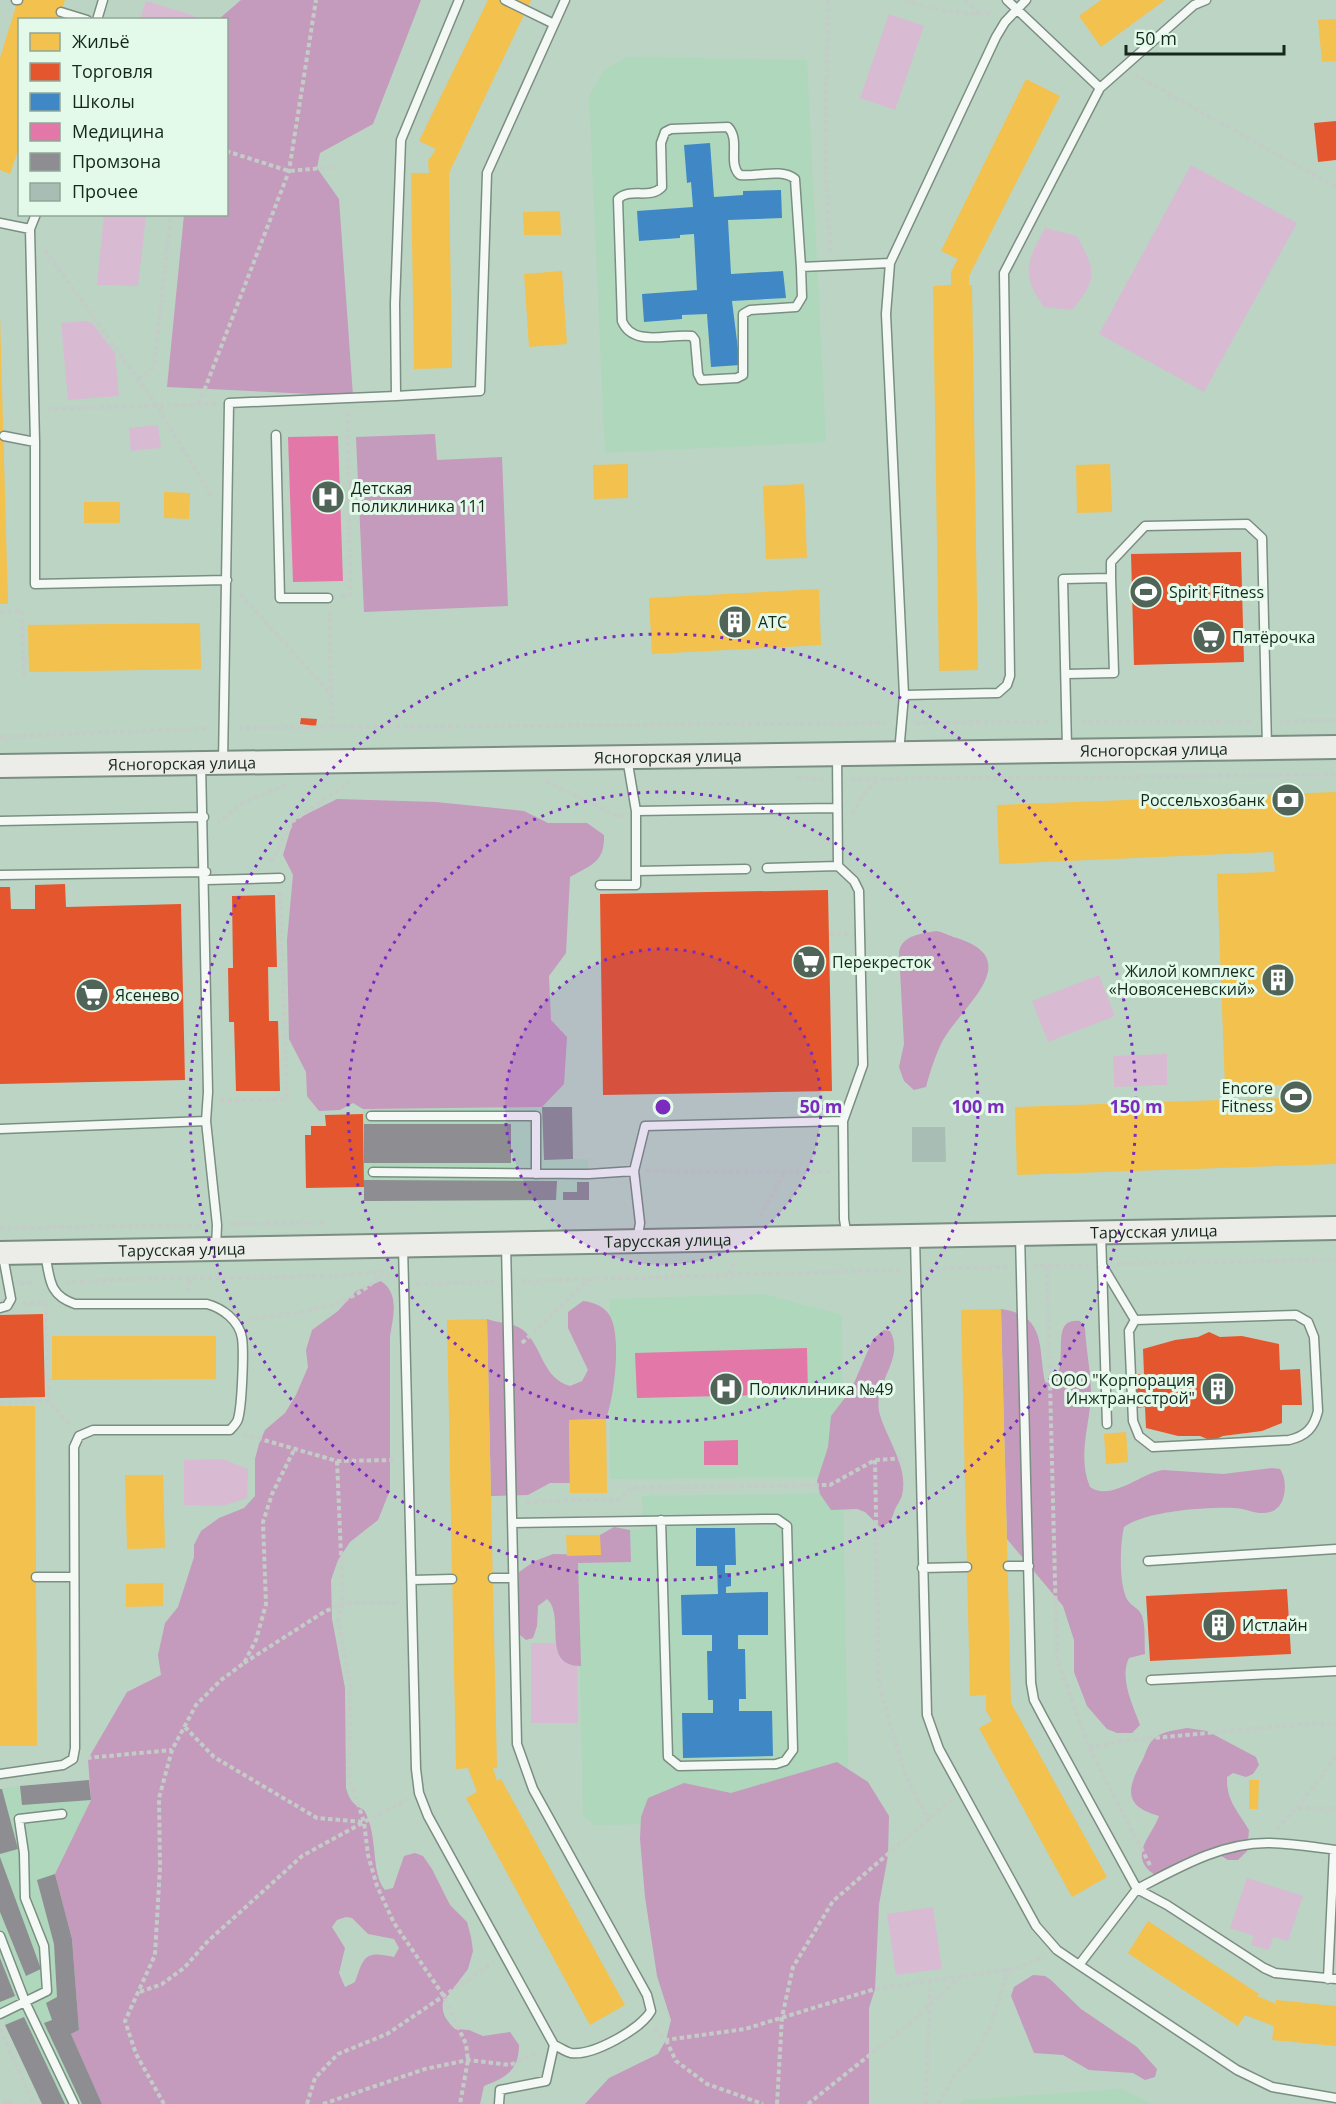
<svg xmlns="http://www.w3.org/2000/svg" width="1336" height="2104" font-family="'Open Sans',sans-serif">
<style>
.built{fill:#afd7bc}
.green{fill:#d9bad3}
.forest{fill:#c49abd;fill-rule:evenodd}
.homes{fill:#f2c14e}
.shops{fill:#e4572e}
.schools{fill:#3f88c5}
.health{fill:#e377a8}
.industry{fill:#8d8d92}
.building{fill:#a8bdb3}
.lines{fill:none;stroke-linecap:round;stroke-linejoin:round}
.lane-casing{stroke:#7b8e82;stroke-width:11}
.secondary-casing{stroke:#7b8e82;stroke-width:26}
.path{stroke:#c4ccc7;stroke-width:4;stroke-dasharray:4.5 3;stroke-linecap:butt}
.lane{stroke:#f5f9f6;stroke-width:8}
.secondary{stroke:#ecede9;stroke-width:22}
.ring{fill:none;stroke:#7b2cbf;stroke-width:3;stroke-dasharray:3 6}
.labels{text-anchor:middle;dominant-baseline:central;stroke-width:6;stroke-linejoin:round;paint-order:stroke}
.poi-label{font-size:16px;fill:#16281c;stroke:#e3faea;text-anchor:start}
.street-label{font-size:16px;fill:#16281c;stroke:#e3faea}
.centre{fill:#7b2cbf;stroke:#e3faea;stroke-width:3}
.ring-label{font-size:18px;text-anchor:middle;font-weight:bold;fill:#7b2cbf;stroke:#e3faea;stroke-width:6;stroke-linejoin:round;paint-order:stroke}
</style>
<rect width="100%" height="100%" fill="#bcd4c4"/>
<path class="built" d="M627 57 807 60 826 442 605 453 589 97 603 71Z
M572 1107 573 1159H588L589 1200 364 1201 363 1109Z
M763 1294 842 1315 843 1463 824 1477 610 1479V1299Z
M843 1493 849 1821 594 1825 583 1816 578 1563 631 1562 630 1530 643 1529 642 1496Z
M20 1786 91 1800 55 1874 72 1939 79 2030 71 2034 102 2104H42L0 2012V1789Z
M1122 2089 1152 2104H960L963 2100Z"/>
<path class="green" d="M146 1 195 16 194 19H140Z
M889 14 924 26 895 110 860 98Z
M1191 165 1297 223 1204 392 1099 334Z
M104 214 146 215 138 286 97 285Z
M1045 228 1077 236C1096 271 1098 279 1072 310L1044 307C1020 274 1027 262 1045 228Z
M85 321 92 323 115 353 119 396 68 400 61 323Z
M158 425 161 448 131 451 129 428Z
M1099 975 1115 1016 1048 1042 1032 1001Z
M1167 1054V1085L1114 1087 1113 1056Z
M222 1459 248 1469 247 1498 222 1506 184 1505V1460Z
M531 1643H577L578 1723H531Z
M1247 1878 1303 1896 1288 1941 1273 1937 1269 1950 1251 1945 1254 1936 1230 1928Z
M933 1907 942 1969 896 1975 887 1914Z"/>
<path class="forest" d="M241 0H421L373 124 320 153 317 168 339 199 353 396 167 387 184 215 226 214V20L219 19Z
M435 434 437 460 502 457 508 606 364 612 356 437Z
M337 799 436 802 524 811 548 823H587L604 835C605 862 591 865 570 877L566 953 549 976 551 1020 567 1037 564 1084 542 1107 363 1109 353 1103 340 1110 319 1111 307 1096 306 1072 289 1039 287 940 293 875 283 855 293 821Z
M936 931C944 932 949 936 957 938 1026 960 963 1005 943 1040 936 1053 930 1072 926 1087L914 1090 904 1081 899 1067 904 1044 899 952C902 935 921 934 936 931Z
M381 1281C400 1294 393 1317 390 1336V1490L378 1520 350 1542 338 1560 331 1580 332 1619 345 1688 346 1788C349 1799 353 1805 364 1810 379 1836 370 1872 385 1890L393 1888 404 1856 415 1853 423 1856 432 1869 450 1905 467 1922 471 1937 473 1951 468 1969 443 2002C441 2014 447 2021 455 2029L469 2030 483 2036 510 2032 519 2045C519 2070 506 2078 484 2086L480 2104H102L71 2034 79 2030 72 1939 55 1874 91 1800 88 1759 127 1692 161 1675 158 1655 165 1623 178 1607 194 1557V1545L201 1531 219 1518 244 1508 255 1496V1459L259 1444 265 1430 285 1413 296 1395 308 1367 306 1350 312 1330 338 1311 356 1291ZM346 1917 352 1918 368 1934 394 1939 399 1948 394 1957C364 1950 364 1957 355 1982L345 1987 339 1973 345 1948 332 1927 337 1920Z
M583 1301C592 1302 602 1305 608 1313 623 1331 614 1398 606 1419L569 1420 570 1483H550L528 1495 491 1496 487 1319C499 1324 513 1322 523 1330 543 1347 542 1378 570 1386L582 1381 588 1370 568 1328V1312Z
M1001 1309C1047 1315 1038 1349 1045 1382L1051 1384C1073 1366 1046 1317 1080 1321L1085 1328C1086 1350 1091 1372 1091 1394 1090 1425 1077 1456 1090 1487 1111 1502 1141 1473 1163 1470L1223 1474 1272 1468 1280 1469C1288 1480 1287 1508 1270 1512 1257 1516 1246 1508 1234 1508 1206 1507 1146 1511 1124 1527 1120 1543 1118 1589 1129 1602 1134 1608 1139 1608 1142 1616 1146 1627 1144 1642 1145 1654L1129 1658C1119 1678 1133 1706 1140 1725L1132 1733H1117L1107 1729 1087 1706 1074 1672V1640L1063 1606 1007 1539Z
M884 1330 890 1331C906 1360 871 1384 880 1415 887 1439 909 1468 902 1495 901 1500 896 1506 894 1512 891 1521 889 1524 880 1527L865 1512 857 1509 831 1510 820 1494 817 1481 828 1447 831 1416 851 1390 873 1339Z
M614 1527 630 1530 631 1562 578 1563 581 1666C540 1666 566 1616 547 1599L538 1606 537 1626 533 1638 526 1640 519 1634V1572L535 1561 553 1554 600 1555V1535Z
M1187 1728 1207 1731 1256 1757 1259 1765 1253 1774 1246 1777 1233 1773 1227 1777C1226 1801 1238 1811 1249 1830L1247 1851 1238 1860H1228L1215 1852 1155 1875C1126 1856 1153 1835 1159 1816 1123 1806 1127 1789 1142 1761 1146 1753 1148 1742 1156 1737 1165 1731 1176 1730 1187 1728Z
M837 1762 868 1782 889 1816 888 1856 879 1904 875 1989 869 2008V2104H585L609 2078 658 2054 666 2040 671 2020 657 1976 645 1897 640 1839 641 1817 648 1798 684 1783 731 1793Z
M1033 1975 1045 1976 1051 1980 1081 2009 1137 2047 1157 2069 1155 2077 1145 2080 1133 2073 1089 2070 1063 2055 1034 2053 1011 1996 1014 1987Z"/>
<path class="homes" d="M18 0H65L59 20H20V145L10 174 0 170V58Z
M488 0H531L449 173 452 368 414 369 411 173H429L428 161 436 149 419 141Z
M1101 0H1165L1101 47 1079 16Z
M1336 19V61L1322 62 1318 20Z
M1026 79 1060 96 969 276V285H972L978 670 939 671 933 286 951 285V272L958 259 941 251Z
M560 211 561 235H524L523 212Z
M562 271 567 344 529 347 524 274Z
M0 315 8 604H0Z
M628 464V498L594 499 593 465Z
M1110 464 1112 512 1077 513 1076 465Z
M804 484 807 558 766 559 763 486Z
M164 492 190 493 189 519 164 518Z
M84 502H120V523H84Z
M819 589 821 645 652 654 649 598Z
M200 623 201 669 29 672 28 625Z
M1336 792V1164L1017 1175 1015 1107 1283 1098V1085L1225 1088 1217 874 1275 872 1273 852 999 864 997 805Z
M1001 1309 1011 1703 1107 1877 1072 1897 979 1728 992 1721 986 1710V1695L970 1696 961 1310Z
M487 1319 497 1768H493L497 1781 501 1779 625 2005 590 2025 466 1798 477 1792 468 1768 456 1769 447 1320Z
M52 1336H216V1379L52 1380Z
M0 1406H35L37 1746H0Z
M606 1419 607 1493H570L569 1420Z
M1126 1432 1128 1462 1106 1464 1104 1434Z
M125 1475H163L165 1548 127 1549Z
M566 1535H600L601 1555 567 1556Z
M163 1583V1606L126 1607V1584Z
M1249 1780H1259L1258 1809H1249Z
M1148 1921 1259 1994 1257 1996 1276 2004V2000L1336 2006V2046L1272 2040 1274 2026 1245 2015 1238 2026 1150 1968 1128 1953Z"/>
<path class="shops" d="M1336 121V160L1318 162 1314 123Z
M1241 552 1244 662 1134 665 1131 554Z
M301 718 317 719 316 726 300 724Z
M65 884 66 907 181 904 185 1080 0 1084V887H10L11 909H35V885Z
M828 890 832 1091 603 1095 600 894Z
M275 895 277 967H268L269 1021H278L280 1091H236L234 1022H229L228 968H233L232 896Z
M363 1114 364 1187 306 1188 305 1135H311V1126H326L325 1115Z
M43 1314 45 1397 0 1398V1315Z
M1209 1332 1220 1337 1242 1336 1279 1344 1280 1370 1300 1369 1302 1405H1282V1423L1262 1431 1223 1436 1212 1441 1200 1436H1178L1146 1428 1145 1407 1135 1408 1134 1374H1144L1143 1349 1175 1340 1198 1337Z
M1287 1589 1291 1654 1150 1661 1146 1596Z"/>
<path class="schools" d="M710 143 714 197 743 195V191L781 190 782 218 728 220 731 274 783 271 786 298 732 301 740 365 711 367 707 314 682 315V319L644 322 642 294 697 290 694 234 680 235V238L639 241 637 211 693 207 691 182 687 183 684 145Z
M696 1528H735L736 1565H725V1573H731V1586L726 1587V1593L768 1592V1635H738V1649H745L746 1699H739V1711H772L773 1756 683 1758 682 1713H713V1700H708L707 1651H712V1635H682L681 1595 718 1594 717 1566H696Z"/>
<path class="health" d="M338 436 343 581 293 582 288 437Z
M807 1348 808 1394 637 1398 635 1353Z
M738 1440V1465H704V1441Z"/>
<path class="industry" d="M542 1107H572L573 1159 544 1160Z
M364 1124H511V1163H364Z
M364 1180 557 1181 556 1200 364 1201Z
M577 1182H589V1200H563V1192H577Z
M89 1780 91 1800 22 1805 20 1786Z
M0 1789H2L18 1849 0 1854Z
M0 1857 41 1969 26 1976 0 1912Z
M55 1874 72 1939 79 2030 71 2034 102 2104H82L44 2023 52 2020 46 2003 57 1997 54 1944 37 1880Z
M0 1958 15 1996 0 2002Z
M24 2017 65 2104H42L5 2025Z"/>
<path class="building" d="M912 1127H945L946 1162H912Z"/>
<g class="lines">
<defs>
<path id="lane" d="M16 0H18
M505 0 554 24
M1007 0 1100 88 1194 5 1206 0
M61 12 87 20
M97 20 103 0
M36 214 30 229 35 442V584L227 580
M0 223 30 229
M801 267 802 297 796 307 750 310 743 314V375L737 378 701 380 698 374 695 340 692 336C669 333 633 348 622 321L618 199C630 187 650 200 662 187L661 143 665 132 671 129 728 127C741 140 727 164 740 175 757 177 782 168 795 179L801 267 890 263
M396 396 480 391 487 173 565 0
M276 435 280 598H328
M4 436 35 442
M1066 674 1114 673 1111 578
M904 695 998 693 1007 685 1010 676 1004 273 1100 88
M1067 748 1063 579 1111 578V562L1145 526 1247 524 1262 538 1267 747
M899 753 904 695 886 314 890 263 996 37 1005 22 1026 0
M837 755 838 866 854 881 859 891 863 1065 843 1121 844 1219 847 1237
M223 763 229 403 396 396 395 304 401 140 459 0
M201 764 208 1092 206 1121
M636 811 837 808
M0 821 204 817
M767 868 838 866
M636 871 746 869
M0 875 206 872
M206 880 280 878
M600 885H636V811L627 758
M371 1116H536V1174
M0 1129 206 1121 217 1225 216 1247
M373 1172 589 1174 634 1171
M1101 1233 1107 1424
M1020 1234 1031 1683 1034 1700 1043 1717 1137 1889C1178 1868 1220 1843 1267 1843 1290 1843 1313 1847 1336 1850
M915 1238 927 1715 939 1749 1036 1926 1057 1950 1079 1965
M637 1241 640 1223 634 1171 645 1126 843 1121
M403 1246 416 1769 419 1793 428 1816 554 2045C559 2047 566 2052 571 2053 593 2056 641 2029 651 2011L647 1995 533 1789 517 1744 506 1244
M1102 1265 1135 1320 1296 1315 1308 1322 1314 1337 1318 1411C1314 1428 1306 1436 1289 1440L1153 1447 1139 1436 1133 1421 1129 1331 1135 1320
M0 1308 7 1306 11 1299 3 1256
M512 1523 770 1519H777L787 1526 793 1750 785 1761 776 1764 679 1766 668 1757 661 1520
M1148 1561 1336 1549
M1008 1566H1029
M922 1568 967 1567
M36 1577H74
M493 1578H513
M412 1580 452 1579
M1151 1680 1336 1671
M0 1774 63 1765 73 1759 75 1748 74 1447 79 1436 93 1430H230C233 1427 237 1423 238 1419 242 1406 244 1351 242 1338 239 1320 222 1308 207 1304H75C48 1295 50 1278 45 1253
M0 1936 26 2004 74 2104
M1328 1979 1334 1850
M1336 1979 1275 1973 1264 1968 1167 1905 1137 1889 1079 1965 1237 2070 1272 2087 1336 2098
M0 2014 47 1991 44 1946 25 1898 24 1853 19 1819 62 1814
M499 2104 500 2090 546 2081 554 2045"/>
<g id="secondary">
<path id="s1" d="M0 766 1336 747"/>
<path id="s2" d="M0 1253 1336 1228"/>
</g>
</defs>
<use href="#lane" class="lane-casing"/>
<use href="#secondary" class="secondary-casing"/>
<path class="path" d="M828 0 825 161 831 253
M905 0C933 10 965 16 994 13
M965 0 979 14
M1135 75 1336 187
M226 151 289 171 336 167
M45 250 157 406 212 497
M138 379 154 367 171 214
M199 404 289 171 316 0
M47 409 217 404
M240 594 331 694 332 727
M341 597 350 595 348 411
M329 611 331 694
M0 612 22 611 24 678
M1279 721 1336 720
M1081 722 1253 721
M916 723 1052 722
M238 728 887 723
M0 737 212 728
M797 778 825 779
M851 779 1336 775
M546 781 619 817 623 816
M852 814 866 791 878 779
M217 823 242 803 286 785
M271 862 293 821 350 782
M829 934H848
M220 1101 287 1099 280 892
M646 1171 831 1172
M760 1217 784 1173
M229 1224 326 1223
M0 1228 203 1225
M1117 1264 1336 1260
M1033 1266 1089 1265
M1047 1266 1057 1659 1089 1748 1122 1741 1315 1723 1336 1724
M928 1269 1008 1267
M729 1274 735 1260
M521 1281 903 1270
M20 1283H37
M65 1283C171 1274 277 1282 383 1272L389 1276
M416 1284 495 1282
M187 1292 190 1278
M46 1303 49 1401
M22 1304 47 1303
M248 1319C294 1313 350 1311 382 1273
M522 1343 591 1278
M0 1403 49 1401 71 1426
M243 1434 337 1461 396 1460
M875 1460 879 1685 905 1775 929 1820
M337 1461 343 1603 338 1617 350 1685 349 1777 364 1822 368 1855 377 1886 394 1923 443 1995 466 2044 468 2060 460 2104
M526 1502 619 1499 632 1488 830 1485 875 1460 906 1458
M244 1663 324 1612 343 1603H399
M185 1727 214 1757 317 1818 364 1822 408 1799
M1089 1748 1151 1867
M87 1758 172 1750
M1297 1808 1336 1756
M1277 1829 1296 1808 1336 1809
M140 1992 162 1984 184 1968 207 1942 302 1856 364 1822
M0 2029 34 2104
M654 2029 666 2040 745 2029 875 1989 1018 1968 1045 1955
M666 2040 676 2061 707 2084 763 2104
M7 2104 5 2100 15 2104
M164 2104 136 2054 125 2021 155 1955 160 1867 159 1798 172 1750 196 1705 221 1680 244 1663 256 1640 266 1604 263 1522 272 1494 294 1450
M307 2104 315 2078 338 2054 387 2034 494 1962
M323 2104 425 2069 468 2060 510 2065 540 2051
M777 2104 782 2017 793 1967 833 1901 952 1799
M808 2104 911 2022 960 1977
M926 2104 930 1981
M939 2104 956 2073 974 2056 992 2022 1008 1969"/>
<use href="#lane" class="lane"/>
<use href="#secondary" class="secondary"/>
</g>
<circle cx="663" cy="1107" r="158" fill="#7b2cbf" fill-opacity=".12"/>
<g class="ring">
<circle cx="663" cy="1107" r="158"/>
<circle cx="663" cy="1107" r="315"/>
<circle cx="663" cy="1107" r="473"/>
</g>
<defs>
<symbol id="hospital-disc" viewBox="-11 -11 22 22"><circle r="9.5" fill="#506457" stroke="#e3faea"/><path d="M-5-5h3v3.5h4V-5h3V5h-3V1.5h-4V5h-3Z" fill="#fff"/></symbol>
<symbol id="stadium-disc" viewBox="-11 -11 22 22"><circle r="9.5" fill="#506457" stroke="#e3faea"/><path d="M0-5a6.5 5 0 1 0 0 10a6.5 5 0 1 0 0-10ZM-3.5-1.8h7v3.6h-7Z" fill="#fff"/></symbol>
<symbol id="building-disc" viewBox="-11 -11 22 22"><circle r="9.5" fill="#506457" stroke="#e3faea"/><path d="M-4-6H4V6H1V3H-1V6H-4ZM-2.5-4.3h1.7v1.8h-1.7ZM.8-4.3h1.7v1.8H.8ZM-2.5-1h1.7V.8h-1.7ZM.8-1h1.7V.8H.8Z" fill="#fff"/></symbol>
<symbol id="supermarket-disc" viewBox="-11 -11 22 22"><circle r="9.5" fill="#506457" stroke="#e3faea"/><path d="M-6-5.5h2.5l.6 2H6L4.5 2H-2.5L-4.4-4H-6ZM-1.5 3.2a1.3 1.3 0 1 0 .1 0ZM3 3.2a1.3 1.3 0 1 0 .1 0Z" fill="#fff"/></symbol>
<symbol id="bank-disc" viewBox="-11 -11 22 22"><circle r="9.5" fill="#506457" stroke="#e3faea"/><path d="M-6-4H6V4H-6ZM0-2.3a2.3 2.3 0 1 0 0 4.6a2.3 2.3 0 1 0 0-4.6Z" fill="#fff"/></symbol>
</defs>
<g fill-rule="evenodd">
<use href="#hospital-disc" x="309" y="478" width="38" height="38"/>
<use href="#stadium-disc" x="1127" y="573" width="38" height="38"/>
<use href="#building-disc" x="716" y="603" width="38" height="38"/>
<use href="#supermarket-disc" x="1190" y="618" width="38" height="38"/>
<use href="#bank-disc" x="1269" y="781" width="38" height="38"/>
<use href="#supermarket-disc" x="790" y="943" width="38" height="38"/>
<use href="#building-disc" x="1259" y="961" width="38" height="38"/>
<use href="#supermarket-disc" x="73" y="976" width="38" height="38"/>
<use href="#stadium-disc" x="1277" y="1078" width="38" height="38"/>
<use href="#hospital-disc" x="707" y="1370" width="38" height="38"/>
<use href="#building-disc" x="1199" y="1370" width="38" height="38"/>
<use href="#building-disc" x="1200" y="1606" width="38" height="38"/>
</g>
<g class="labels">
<g class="poi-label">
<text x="351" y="488">Детская<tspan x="351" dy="18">поликлиника 111</tspan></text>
<text x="1169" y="592">Spirit Fitness</text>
<text x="758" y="622">АТС</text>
<text x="1232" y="637">Пятёрочка</text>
<text x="1265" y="800" text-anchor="end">Россельхозбанк</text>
<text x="832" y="962">Перекресток</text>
<text x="1255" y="971" text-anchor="end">Жилой комплекс<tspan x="1255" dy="18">«Новоясеневский»</tspan></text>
<text x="115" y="995">Ясенево</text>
<text x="1273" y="1088" text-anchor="end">Encore<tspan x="1273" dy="18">Fitness</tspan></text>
<text x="1195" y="1380" text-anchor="end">ООО "Корпорация<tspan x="1195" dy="18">Инжтрансстрой"</tspan></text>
<text x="749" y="1389">Поликлиника №49</text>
<text x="1242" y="1625">Истлайн</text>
</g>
<g class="street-label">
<text stroke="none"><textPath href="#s1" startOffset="1154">Ясногорская улица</textPath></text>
<text stroke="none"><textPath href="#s1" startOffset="668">Ясногорская улица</textPath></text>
<text stroke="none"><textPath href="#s1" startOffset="182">Ясногорская улица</textPath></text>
<text stroke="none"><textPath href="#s2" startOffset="1154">Тарусская улица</textPath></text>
<text stroke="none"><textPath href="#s2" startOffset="668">Тарусская улица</textPath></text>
<text stroke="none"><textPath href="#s2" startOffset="182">Тарусская улица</textPath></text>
</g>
</g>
<circle cx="663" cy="1107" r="9" class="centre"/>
<g class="ring-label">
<text x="821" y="1113">50 m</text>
<text x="978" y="1113">100 m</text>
<text x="1136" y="1113">150 m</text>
</g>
<rect x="18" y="18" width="210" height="198" fill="#e3faea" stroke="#91a698" stroke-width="1.5"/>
<rect x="30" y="33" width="30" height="18" fill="#f2c14e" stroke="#91a698" stroke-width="1.5"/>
<text x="72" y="48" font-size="18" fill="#16281c">Жильё</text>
<rect x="30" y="63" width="30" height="18" fill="#e4572e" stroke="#91a698" stroke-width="1.5"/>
<text x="72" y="78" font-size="18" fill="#16281c">Торговля</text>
<rect x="30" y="93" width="30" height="18" fill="#3f88c5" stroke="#91a698" stroke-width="1.5"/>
<text x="72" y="108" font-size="18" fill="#16281c">Школы</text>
<rect x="30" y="123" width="30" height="18" fill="#e377a8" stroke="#91a698" stroke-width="1.5"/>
<text x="72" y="138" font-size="18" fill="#16281c">Медицина</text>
<rect x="30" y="153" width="30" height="18" fill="#8d8d92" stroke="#91a698" stroke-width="1.5"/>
<text x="72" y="168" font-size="18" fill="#16281c">Промзона</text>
<rect x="30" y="183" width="30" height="18" fill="#a8bdb3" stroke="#91a698" stroke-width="1.5"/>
<text x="72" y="198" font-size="18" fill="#16281c">Прочее</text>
<path d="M1126 45v9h158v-9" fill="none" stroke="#16281c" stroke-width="3"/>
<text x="1135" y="45" font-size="18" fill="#16281c" stroke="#e3faea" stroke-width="4.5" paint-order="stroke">50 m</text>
</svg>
